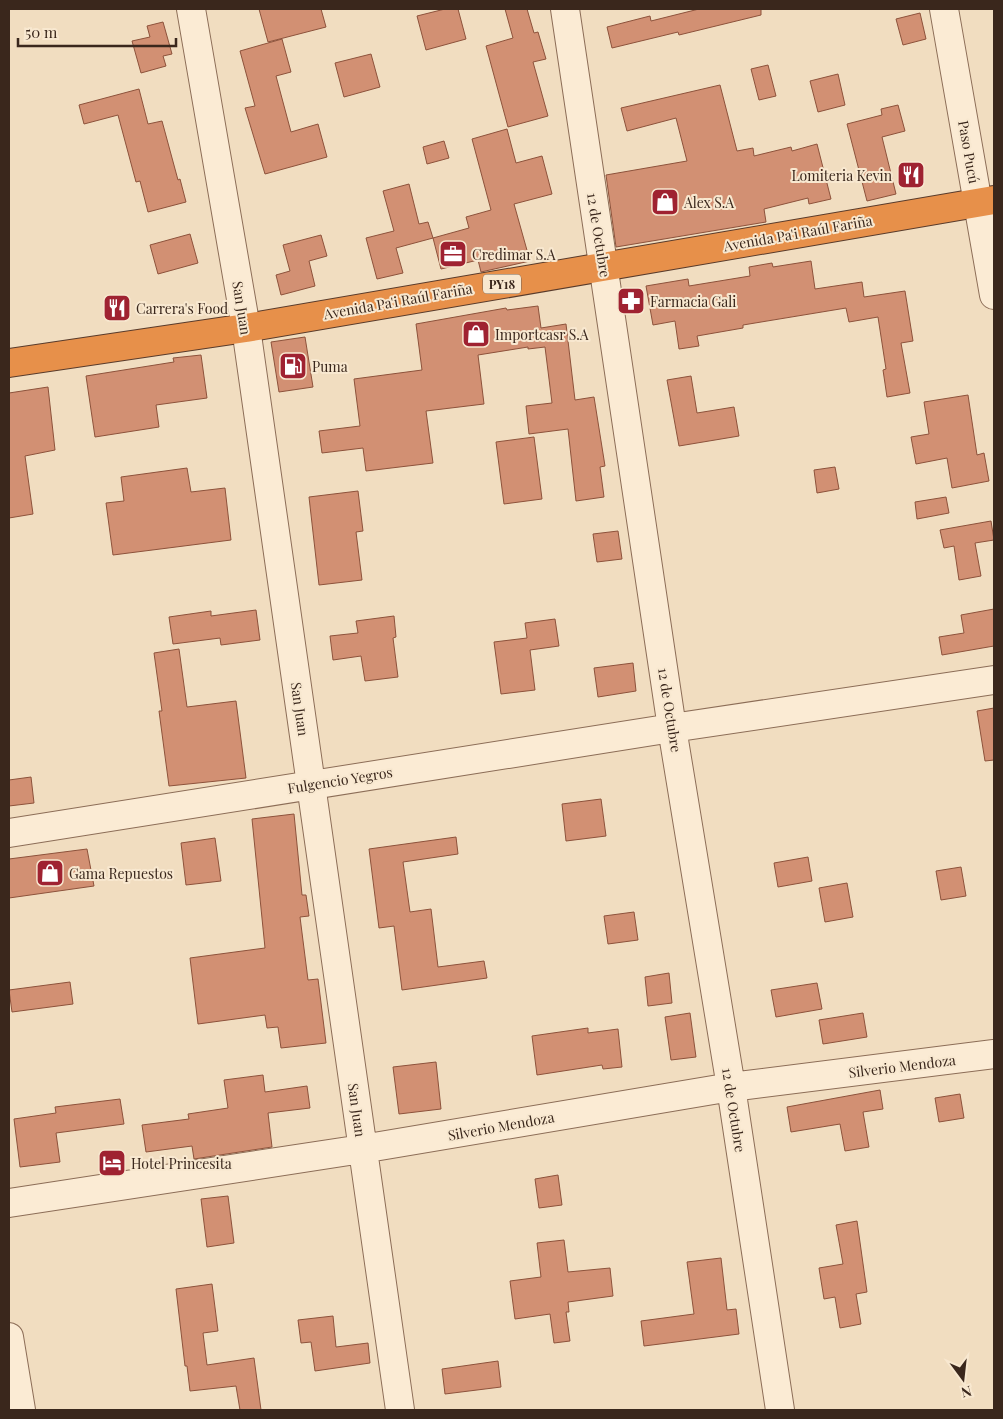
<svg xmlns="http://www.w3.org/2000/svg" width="1003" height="1419" font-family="'Playfair Display',serif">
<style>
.building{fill:#d29073;stroke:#8d523b}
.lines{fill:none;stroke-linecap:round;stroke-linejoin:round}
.minor-casing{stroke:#8c6d57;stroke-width:30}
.highway-casing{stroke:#593b2b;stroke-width:30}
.minor{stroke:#fbebd4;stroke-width:28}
.highway{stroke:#e7904a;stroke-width:28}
.labels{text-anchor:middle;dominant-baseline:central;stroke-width:4;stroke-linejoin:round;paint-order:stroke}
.shield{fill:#f8e8d0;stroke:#736152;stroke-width:1}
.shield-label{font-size:12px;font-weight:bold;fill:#3a271c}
.street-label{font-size:14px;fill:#3a271c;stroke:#f8e8d0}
.poi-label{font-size:14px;fill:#3a271c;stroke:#f8e8d0;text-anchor:start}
</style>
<rect width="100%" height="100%" fill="#f1ddc0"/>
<path class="building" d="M259 9H321L326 27 268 42Z
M445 9H458L466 39 426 50 417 16Z
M505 9H527L534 33 538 32 546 59 533 62 548 116 508 127 486 46 513 38Z
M699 9H761V15L679 35 678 32 612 48 607 27 650 16 651 21Z
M920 13 926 39 903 45 896 19Z
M163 22 172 54 163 56 166 66 141 73 132 41 150 37 147 26Z
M282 39 291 72 276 76 291 132 318 124 327 157 265 174 245 108 255 106 240 51Z
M371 54 380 87 344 97 335 63Z
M768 65 776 96 759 100 751 69Z
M838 74 845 105 818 112 810 81Z
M720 85 737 151 753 148 754 156 791 147 792 151 817 144 831 199 809 204 808 198 764 209 766 222 616 247 606 175 687 161 676 118 627 131 621 108Z
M139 89 148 124 162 121 178 180 180 179 186 202 148 212 140 181 136 182 118 115 84 124 79 105Z
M898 105 905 131 882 137 896 194 867 201 847 124 882 115 881 109Z
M507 129 516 163 542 156 552 194 514 204 530 261 481 272 478 260 441 269 433 238 469 228 466 217 491 210 472 139Z
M444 141 449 158 427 164 423 147Z
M409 184 419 224 428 222 433 238 396 248 403 273 377 279 366 238 394 231 383 191Z
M190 234 198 263 158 274 150 245Z
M321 235 327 256 309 261 315 286 281 295 276 275 290 271 283 245Z
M811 261 815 289 862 282 864 297 905 291 913 341 901 343 910 393 887 397 883 370 886 369 878 317 849 322 846 308 743 325V328L697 336 699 346 679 349 675 321 653 325 646 286 688 279 689 286 750 276 749 267 772 263 773 267Z
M538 306 541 328 566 324 575 400 594 397 605 466 600 467 604 497 576 501 568 429 529 434 526 406 552 403 545 347 528 349V347L478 355 484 404 426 411 433 463 366 471 363 448 322 453 319 431 360 426 354 379 422 370 416 324 506 308 507 310Z
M305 337 313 387 279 392 271 342Z
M201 355 207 398 156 405 159 427 95 437 86 376 174 362 173 358Z
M691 376 697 413 734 407 739 436 679 446 667 380Z
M48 387 55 450 25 456 33 514 9 518V393Z
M968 395 977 455 984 453 989 481 952 488 947 458 916 464 911 437 929 434 924 402Z
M534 437 542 499 504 504 496 442Z
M835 467 839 489 817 493 814 470Z
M187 468 191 492 225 488 231 540 113 555 106 503 124 501 121 477Z
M358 491 363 531 356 532 362 580 319 585 309 497Z
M946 497 949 513 917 519 915 502Z
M991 521 994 540 975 543 981 576 959 580 954 546 944 548 940 530Z
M618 531 622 559 597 562 593 534Z
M994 609V646L942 655 939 637 964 633 961 615Z
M256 610 260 640 221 645 220 638 173 644 169 617 211 611V616Z
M394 616 396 637 393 638 398 677 365 681 361 656 333 660 330 636 358 633 356 621Z
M555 619 559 646 530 650 535 690 501 694 494 642 527 638 525 623Z
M179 649 187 707 236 701 246 778 169 786 159 711H162L154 653Z
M633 663 636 691 598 697 594 668Z
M994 708V760L985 761 977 711Z
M31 777 34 803 9 806V780Z
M601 799 606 836 566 841 562 804Z
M294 814 302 895H306L309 916 300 917 308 980 318 979 326 1043 281 1048 278 1027 267 1028 265 1015 198 1024 190 958 265 948 252 819Z
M456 837 458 854 403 862 410 912 431 909 438 967 484 961 487 978 402 990 394 926 379 928 369 849Z
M215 838 221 881 186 885 181 843Z
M87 849 94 886 9 898V859Z
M808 857 812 881 778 887 774 863Z
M961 867 966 896 941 900 936 871Z
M847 883 853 917 825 922 819 888Z
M634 912 638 940 608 944 604 916Z
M669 973 672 1003 648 1006 645 977Z
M70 982 73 1004 12 1012 9 990Z
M817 983 822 1009 776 1017 771 990Z
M690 1013 696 1057 671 1060 665 1017Z
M863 1013 867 1037 823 1044 819 1020Z
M588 1028V1033L618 1029 622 1067 603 1069 602 1065 537 1075 532 1036Z
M436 1062 441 1109 399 1114 393 1067Z
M263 1075 265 1092 307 1086 310 1108 268 1113 272 1147 194 1159 192 1146 146 1152 142 1125 189 1119 188 1114 228 1108 224 1080Z
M880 1090 883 1109 863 1112 869 1147 845 1151 840 1124 791 1132 787 1107Z
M960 1094 964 1118 939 1122 935 1098Z
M120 1099 124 1124 56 1133 60 1162 20 1167 14 1119 56 1113 55 1107Z
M558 1175 562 1205 539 1208 535 1179Z
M228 1196 234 1243 207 1247 201 1199Z
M857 1221 867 1292 856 1294 861 1324 840 1328 835 1297 824 1299 819 1268 843 1264 836 1225Z
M564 1240 568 1272 610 1268 613 1296 568 1302 569 1312H566L570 1341 554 1343 550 1314 515 1319 510 1281 541 1277 537 1243Z
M721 1258 727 1310 736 1309 739 1334 644 1346 641 1321 694 1314 687 1262Z
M212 1284 218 1331 203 1333 207 1365 254 1358 261 1410H240L236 1386 190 1391 187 1366H185L176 1289Z
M333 1316 336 1347 368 1343 370 1363 315 1371 311 1342 301 1343 298 1320Z
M498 1361 501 1387 445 1394 442 1369Z"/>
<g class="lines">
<defs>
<path id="minor" d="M191 9 246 328 400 1410
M565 9 672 728 731 1087 780 1410
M944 9 994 295
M9 833 672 728 994 680
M9 1203 362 1149 731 1087 994 1054
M9 1337 21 1410"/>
<path id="highway" d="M9 363 246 328 994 200"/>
</defs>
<use href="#minor" class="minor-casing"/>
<use href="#highway" class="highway-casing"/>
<use href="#minor" class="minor"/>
<use href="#highway" class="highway"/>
</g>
<defs>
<symbol id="restaurant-square" viewBox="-11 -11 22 22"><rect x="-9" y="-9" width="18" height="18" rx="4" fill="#9f2231" stroke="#f8e8d0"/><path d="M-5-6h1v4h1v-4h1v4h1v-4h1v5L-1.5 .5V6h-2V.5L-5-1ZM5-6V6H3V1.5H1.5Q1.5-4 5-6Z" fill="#fff"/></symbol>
<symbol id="shop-square" viewBox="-11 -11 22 22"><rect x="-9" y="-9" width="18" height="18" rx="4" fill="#9f2231" stroke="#f8e8d0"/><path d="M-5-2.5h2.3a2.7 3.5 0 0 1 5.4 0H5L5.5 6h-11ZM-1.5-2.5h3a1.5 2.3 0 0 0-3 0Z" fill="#fff"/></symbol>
<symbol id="office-square" viewBox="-11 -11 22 22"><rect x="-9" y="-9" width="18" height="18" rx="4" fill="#9f2231" stroke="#f8e8d0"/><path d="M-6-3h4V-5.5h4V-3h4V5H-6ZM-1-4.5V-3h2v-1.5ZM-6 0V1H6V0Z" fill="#fff"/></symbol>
<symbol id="pharmacy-square" viewBox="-11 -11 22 22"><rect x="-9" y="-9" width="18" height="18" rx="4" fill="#9f2231" stroke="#f8e8d0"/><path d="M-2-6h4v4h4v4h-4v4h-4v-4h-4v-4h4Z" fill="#fff"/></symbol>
<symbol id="fuel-square" viewBox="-11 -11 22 22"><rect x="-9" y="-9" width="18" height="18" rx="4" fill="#9f2231" stroke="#f8e8d0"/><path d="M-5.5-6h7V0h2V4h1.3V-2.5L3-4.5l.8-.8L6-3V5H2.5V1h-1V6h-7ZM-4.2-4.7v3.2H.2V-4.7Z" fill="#fff"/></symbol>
<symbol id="hotel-square" viewBox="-11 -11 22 22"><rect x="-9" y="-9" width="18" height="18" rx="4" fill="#9f2231" stroke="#f8e8d0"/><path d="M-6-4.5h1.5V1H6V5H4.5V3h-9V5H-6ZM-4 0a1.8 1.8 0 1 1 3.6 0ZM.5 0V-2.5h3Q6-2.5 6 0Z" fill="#fff"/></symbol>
</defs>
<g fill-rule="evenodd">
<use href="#restaurant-square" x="895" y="159" width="32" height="32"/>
<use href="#shop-square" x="649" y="186" width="32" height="32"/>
<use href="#office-square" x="437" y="238" width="32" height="32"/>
<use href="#pharmacy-square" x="615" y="285" width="32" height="32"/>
<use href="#restaurant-square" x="101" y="292" width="32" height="32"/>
<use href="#shop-square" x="460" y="318" width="32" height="32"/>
<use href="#fuel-square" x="277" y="350" width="32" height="32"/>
<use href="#shop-square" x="34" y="857" width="32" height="32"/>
<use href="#hotel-square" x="96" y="1147" width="32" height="32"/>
</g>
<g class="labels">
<rect class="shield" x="483" y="274.5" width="38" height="19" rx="4"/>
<g class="shield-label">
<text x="502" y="284">PY18</text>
</g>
<g class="street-label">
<text transform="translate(969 152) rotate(80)">Paso Pucú</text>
<text transform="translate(798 233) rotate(-10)">Avenida Pa'i Raúl Fariña</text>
<text transform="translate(599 235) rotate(81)">12 de Octubre</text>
<text transform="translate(398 301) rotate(-10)">Avenida Pa'i Raúl Fariña</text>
<text transform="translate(242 308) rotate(81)">San Juan</text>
<text transform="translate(300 709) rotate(82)">San Juan</text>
<text transform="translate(670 710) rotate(81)">12 de Octubre</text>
<text transform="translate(340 780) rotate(-9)">Fulgencio Yegros</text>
<text transform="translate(902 1066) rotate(-7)">Silverio Mendoza</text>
<text transform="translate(357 1110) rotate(82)">San Juan</text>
<text transform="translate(734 1110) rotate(81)">12 de Octubre</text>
<text transform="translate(501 1126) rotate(-10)">Silverio Mendoza</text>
</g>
<g class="poi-label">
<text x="892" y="175" text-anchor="end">Lomiteria Kevin</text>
<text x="684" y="202">Alex S.A</text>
<text x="472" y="254">Credimar S.A</text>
<text x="650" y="301">Farmacia Gali</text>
<text x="136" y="308">Carrera's Food</text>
<text x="495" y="334">Importcasr S.A</text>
<text x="312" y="366">Puma</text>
<text x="69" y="873">Gama Repuestos</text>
<text x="131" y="1163">Hotel Princesita</text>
</g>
</g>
<rect width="1003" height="1419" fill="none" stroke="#3a271c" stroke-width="20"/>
<g transform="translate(963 1379) rotate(165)" stroke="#f8e8d0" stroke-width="4" paint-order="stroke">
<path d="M0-4L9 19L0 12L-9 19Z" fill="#3a271c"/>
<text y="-8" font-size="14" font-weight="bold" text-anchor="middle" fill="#3a271c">N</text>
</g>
<path d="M18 38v8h158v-8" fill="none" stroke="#3a271c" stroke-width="2.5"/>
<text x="25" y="38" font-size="15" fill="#3a271c" stroke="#f8e8d0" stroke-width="4" paint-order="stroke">50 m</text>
</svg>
